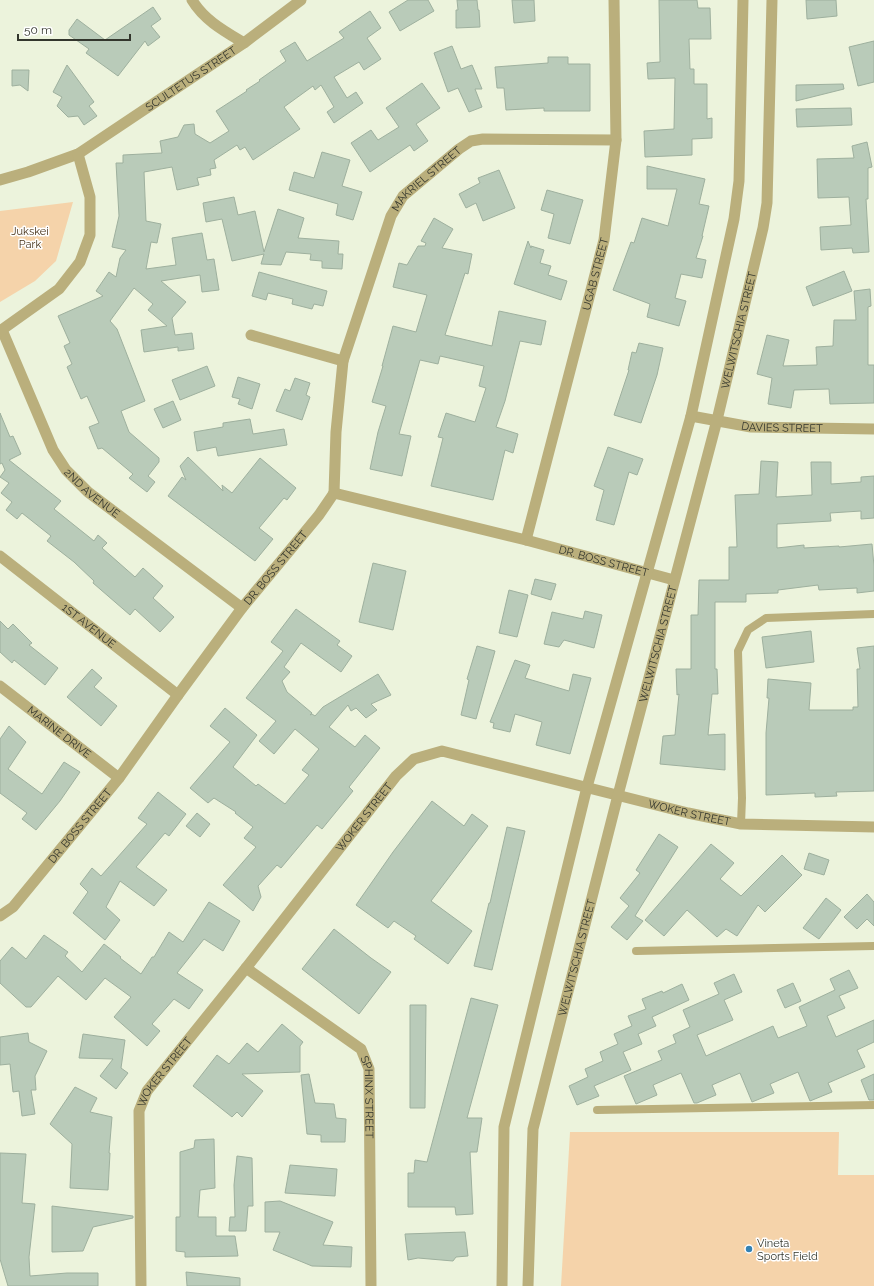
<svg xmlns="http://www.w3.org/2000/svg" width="874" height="1286" font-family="Raleway,sans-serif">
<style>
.green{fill:#f5d3aa}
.building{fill:#b9cbb9;stroke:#9eb09e}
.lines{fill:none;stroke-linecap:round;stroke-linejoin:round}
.service{stroke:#baaf7c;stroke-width:8}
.minor{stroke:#baaf7c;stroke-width:11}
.tertiary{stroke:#baaf7c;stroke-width:11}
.poi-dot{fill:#3382b4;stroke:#fff;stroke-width:1.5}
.labels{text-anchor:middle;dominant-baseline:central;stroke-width:3;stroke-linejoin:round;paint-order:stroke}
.street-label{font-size:11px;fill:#33362d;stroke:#fff}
.park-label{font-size:11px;fill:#453117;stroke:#fff}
.poi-label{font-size:11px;fill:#33362d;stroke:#fff;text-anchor:start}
</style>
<rect width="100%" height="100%" fill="#ecf3dc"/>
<path class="green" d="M73 202 56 261 35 281 0 302V211Z
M570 1132H839L838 1175H874V1286H561Z"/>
<path class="building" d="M408 0H428L434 11 400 31 389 12Z
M457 0H477L478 10H479L480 27 456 28V10H458Z
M512 0H534L535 21 514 23Z
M659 0H697L698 8H710L711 39H689L690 69H694V84H707V119L712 118V138L692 139V155L645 157 644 131 674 129 675 78 648 79 647 63 660 62Z
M806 0H836L837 16 807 19Z
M153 7 161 19 151 26 160 37 148 46 145 41 118 76 86 53 89 49 69 35V30L77 19 105 40Z
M370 11 381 28 367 38 381 59 364 70 359 62 334 77 347 98 356 92 363 103 334 123 327 112 334 107 321 85 315 90 313 86 284 107 300 129 253 160 245 147 240 150 237 145 214 160 216 168 210 169 211 175 197 178 199 185 177 190 172 167 144 172 146 221 161 224 157 243 151 242 146 269 176 265 172 238 202 233 207 260 214 259 219 290 202 292 200 275 161 281 186 302 172 318 175 335 192 333 194 349 178 351V347L144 352 141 330 167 326 148 310 153 304 134 288 110 321 117 329 145 401 121 411 129 432 159 458V462L148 476 155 482 147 492 129 478 133 474 102 448 98 449 89 427 99 423 87 396 81 399 67 367 72 364 64 346 70 343 58 316 103 296 96 291 109 272 116 277 120 258 126 250 112 247 119 216 116 163H123V155L162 153 160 141 178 137 184 125 194 124 195 134 210 143 229 131 216 111 247 91 246 90 260 81 259 80 286 61 280 51 295 42 307 61 344 38 339 32Z
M874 41V82L858 86 849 47Z
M452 46 461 69 472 65 482 89H475L482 107 469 112 458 88 448 92 434 53Z
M548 57H568V64H590V111H544V108L506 110 504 88H497L495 67 548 63Z
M67 65 94 102 89 106 97 116 84 125 78 116 68 117 57 106 62 97 53 92Z
M12 70H29L28 91 20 85 12 86Z
M422 83 440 108 416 124 428 141 414 151 410 145 370 172 351 143 371 130 378 140 399 127 386 108Z
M843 84 844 89 796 101V85Z
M851 108 852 125 797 127 796 109Z
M867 142 872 167 868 168V199H866L869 252 853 253 852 248 821 250 820 227 851 225 849 197 818 198 817 159 854 158 852 146Z
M322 152 350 160 342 186 362 192 353 220 336 215 338 204 289 190 294 172 314 178Z
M647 166 705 179 699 204 709 206 702 236H703L696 258 706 260 702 278 681 274 675 298 686 301 679 326 647 317 650 304 613 290 631 242 634 243 642 218 668 226 677 189H647Z
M499 170 515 208 483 221 476 203 466 208 459 194 480 183 478 178Z
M547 190 583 200 570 244 548 238 554 214 541 210Z
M234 197 238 215 255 211 264 252 278 209 304 218 298 238 339 241 338 254H343L342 269 322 268V261L310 260 311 254 286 252 281 265 261 264 264 254 232 261 222 219 206 222 203 203Z
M434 218 453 229 442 248 472 254 468 274 465 273 445 335 492 346 499 311 546 321 541 345 520 341 505 401 496 427 518 434 513 453 505 450 493 500 431 486 443 438 438 437 446 413 475 422 486 388 479 386 484 366 440 356 438 364 420 360 399 434 411 436 402 476 370 469 378 432 386 406 372 402 383 366H382L393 326 416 332 427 295 393 287 399 263 407 265 418 246H425L426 243 421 241Z
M528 241 531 248V246L544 250 540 263 551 266 548 275 567 281 561 300 514 284Z
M844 271 852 291 813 306 806 287Z
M259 272 327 291 323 306 314 304 312 309 292 304 293 299 268 293 266 300 252 296Z
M870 289 871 306 868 307V365H874V403L830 404 829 389 794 390 791 408 768 404 772 378 757 374 767 335 789 340 783 366 817 365 816 347 833 346 834 320H856L854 291Z
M639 343 663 348 657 375 641 423 614 415 629 370H628L632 352 636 353Z
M207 366 215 386 180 400 172 380Z
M238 377 260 384 252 409 238 404 240 399 232 397Z
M295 378 310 383 306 395 310 397 302 420 276 411 285 389 290 391Z
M173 401 181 420 163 428 154 409Z
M0 413 10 437 13 436 21 454 9 460 61 501 54 509 94 541 98 535 107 543 102 548 135 577 143 568 163 586 153 598 174 617 160 632 135 609 130 615 93 583 94 581 74 562 47 541 51 536 22 513 17 519 6 510 12 502 1 493 9 483 0 477 5 470 2 463 0 464Z
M250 419 253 434 284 429 287 445 218 456 216 447 197 451 194 432 223 427V423Z
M608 447 643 459 637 475 629 472 614 525 596 520 604 490 594 486Z
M188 457 223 491 222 485 232 493 260 458 296 488 287 500 284 498 259 528 273 539 255 561 168 496 182 477 186 480 180 466Z
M761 461 778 462 776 497 812 495 811 462H831V484L861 482V477L874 476V518L861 519V511L830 513 831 521 777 524V548L804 545V548L839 546V547L872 544 874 566V591L857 593V588L819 590 818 585 778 590V593L746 594V602H715V669H717L718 694H712L708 735 725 734V770L660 764 663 736 675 735 679 694 677 695 676 669H691V615H698L699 580H729V547H737L735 495 759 494Z
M373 563 406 571 393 630 359 622Z
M535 579 556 584 551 600 531 594Z
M509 590 528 595 517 637 499 633Z
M296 609 340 641 337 645 352 656 341 672 301 643 284 667 290 672 282 681 287 692 312 713 310 715 312 714 315 716 323 707 378 674 391 695 371 704 377 710 366 718 356 708 351 711 348 705 329 727 355 747 365 735 380 748 349 787 353 791 322 829 317 825 281 868 277 865 258 886 261 897 253 911 223 885 256 847 244 838 253 827 235 813 236 812 214 798 208 803 190 788 230 742 210 726 225 708 257 735 233 767 256 786 258 784 285 804 309 775 302 770 319 749 295 729 274 754 259 741 276 721 246 698 283 651 271 642Z
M585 611 602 615 594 648 564 640 559 647 544 644 552 612 583 619Z
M0 621 8 629 13 624 32 643 29 645 58 668 45 685 14 660 12 663 0 652Z
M811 631 814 662 766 668 762 637Z
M477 646 495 651 476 719 461 715 469 680 467 679Z
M874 646V791L836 792 837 796 815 797V793L766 795V733L769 698H767L768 679 811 683 809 710H853V707H858L857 669H860L857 648Z
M515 660 530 665 525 678 569 691 573 674 591 678 570 754 536 745 542 722 515 714 510 732 493 728 494 723 490 722Z
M92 669 102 678 94 687 117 706 101 726 67 697Z
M9 726 26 742 8 769 42 794 64 762 80 772 60 801 36 830 22 819 27 813 0 793V739Z
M158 792 186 814 169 836 165 833 136 867 167 890 154 906 120 881 106 907 120 920 105 940 73 913 88 892 80 884 92 868 101 876 147 824 138 818Z
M432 801 464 826 472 814 488 826 431 901 472 931 448 964 414 939 416 936 394 921 388 928 356 905 393 852Z
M197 813 210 824 200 837 186 826Z
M507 827 525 831 492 970 474 966 489 903H490Z
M659 834 678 847 635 916 643 921 627 940 611 927 629 906 620 898 640 873 636 870Z
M711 844 734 863 720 879 741 896 782 855 802 875 765 912 758 905 737 936 726 929 717 937 687 910 664 936 645 920Z
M809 853 829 860 824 875 804 869Z
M867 894 874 902V926L867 919 857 929 844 917Z
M826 898 841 910 819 939 803 928Z
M209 902 240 921 223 951 204 939 177 973 203 990 189 1009 174 999 152 1024 160 1031 147 1046 114 1017 131 997 105 978 86 1000 58 976 31 1007H26L0 983V961L12 947 26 959 44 935 68 952 65 956 82 972 104 944 121 957 120 958 141 974 152 957H154L169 932 183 942Z
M334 929 371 958 391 972 359 1014 302 969Z
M849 970 858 988 839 996 845 1008 827 1016 836 1037 874 1020V1042L857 1050 865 1067 828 1083 832 1092 810 1101 798 1072 770 1084 774 1093 752 1102 740 1073 712 1085 716 1095 697 1103H694L681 1073 653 1085 657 1095 636 1104 624 1076 662 1060 658 1051 676 1043 673 1035 690 1027 683 1010 719 994 714 983 734 974 742 992 724 1000 733 1020 697 1035 706 1056 773 1026 778 1038 807 1026 799 1007 835 990 830 979Z
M793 983 801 1001 785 1008 777 990Z
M682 984 689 1000 652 1017 656 1026 638 1034 642 1044 623 1052 631 1070 594 1086 599 1096 577 1105 569 1086 588 1077 585 1069 603 1061 600 1052 618 1044 614 1034 632 1026 628 1016 646 1009 642 999 662 991 663 993Z
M471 998 498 1005 467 1118H482L477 1152H470L473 1214 456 1215 455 1207H408V1173H414L415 1160 427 1162Z
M410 1005H426L425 1108H410Z
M282 1024 303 1042 300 1046V1072L242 1074 263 1091 242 1117 237 1112 232 1117 193 1086 217 1055 229 1064 247 1043 258 1052Z
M28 1033 29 1042 47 1051 35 1076 36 1090H31L35 1114 22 1116 19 1091 13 1092 10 1064 0 1065V1037Z
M83 1034 125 1040 121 1068 128 1073 116 1089 100 1076 113 1059 79 1058Z
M309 1074 315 1103 334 1104 336 1118 346 1119 345 1142H321V1135L307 1134 301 1075Z
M874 1074V1100H869L861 1080Z
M75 1087 97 1098 90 1112 112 1117 109 1153H110L108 1190 70 1188 72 1144 50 1124Z
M214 1139 215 1188 200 1190 198 1217H216V1236H235L238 1256 185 1257V1252L176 1251V1217H180V1152L194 1148 195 1140Z
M0 1153 26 1154 22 1203 35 1204 29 1257 30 1276 67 1273H98V1286H8L0 1259Z
M237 1156 252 1158 253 1206H248L246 1231H229L230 1217H235L234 1185Z
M290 1165 337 1169 335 1196 285 1193Z
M280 1201 333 1222 323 1245 352 1247 351 1267 312 1266 273 1250 280 1232H265V1202Z
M52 1206 133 1216V1218L93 1227 83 1251 52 1252Z
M465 1232 468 1256 456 1257 453 1261 418 1258 408 1260 405 1234Z
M186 1272 240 1278V1286H187Z"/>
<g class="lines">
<path class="service" d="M741 824 742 798 738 651 748 630 766 618 874 614
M636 951 874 946
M597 1110 874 1105"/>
<g class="minor">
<path d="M192 0C204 20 224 31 244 43"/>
<path id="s1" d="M0 180 28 172 78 154 244 43 301 0"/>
<path id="s2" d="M2 330 53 450 66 470 88 492 242 608"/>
<path d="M0 331 59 289 80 262 90 235V197L78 154"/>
<path d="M251 335 343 361"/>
<path id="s3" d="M691 416 751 427 874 429"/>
<path id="s4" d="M334 493 336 432 343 361 391 216 403 196 459 149 471 141 483 139 616 140"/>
<path id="s5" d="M334 493 526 540 674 580"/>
<path id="s6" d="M526 540 604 240 616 140 614 0"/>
<path id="s7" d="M0 556 178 695"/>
<path id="s8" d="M0 686 119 778"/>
<path id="s9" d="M0 916 13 907 119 778 178 695 242 608 319 515 334 493"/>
<path id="s10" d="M246 968 361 1049 369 1069 371 1286"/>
<path id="s11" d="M141 1286 139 1111 147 1091 246 968 396 776 414 759 442 751 688 813 741 824 874 827"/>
</g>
<g class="tertiary">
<path d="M502 1286 504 1127 587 787 691 416 734 219 739 181 743 0"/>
<path id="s12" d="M528 1286 533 1129 618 795 717 420 763 228 767 203 772 0"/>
</g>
</g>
<circle class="poi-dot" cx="749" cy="1249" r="4"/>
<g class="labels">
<g class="street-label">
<text stroke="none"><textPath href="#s1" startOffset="218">SCULTETUS STREET</textPath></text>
<text stroke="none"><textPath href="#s4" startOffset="337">MAKRIEL STREET</textPath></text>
<text stroke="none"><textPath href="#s6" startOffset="275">UGAB STREET</textPath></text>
<text stroke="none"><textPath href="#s12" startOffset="982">WELWITSCHIA STREET</textPath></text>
<text stroke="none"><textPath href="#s3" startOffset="92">DAVIES STREET</textPath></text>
<text stroke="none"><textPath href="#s2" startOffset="189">2ND AVENUE</textPath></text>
<text stroke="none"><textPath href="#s5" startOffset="278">DR. BOSS STREET</textPath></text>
<text stroke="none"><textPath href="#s9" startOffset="445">DR. BOSS STREET</textPath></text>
<text stroke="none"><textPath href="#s7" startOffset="113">1ST AVENUE</textPath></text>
<text stroke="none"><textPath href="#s12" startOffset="658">WELWITSCHIA STREET</textPath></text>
<text stroke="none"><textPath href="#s8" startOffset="75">MARINE DRIVE</textPath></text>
<text stroke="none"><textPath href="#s11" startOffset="907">WOKER STREET</textPath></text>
<text stroke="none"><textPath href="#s11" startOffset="546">WOKER STREET</textPath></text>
<text stroke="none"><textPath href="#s9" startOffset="121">DR. BOSS STREET</textPath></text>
<text stroke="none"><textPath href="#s12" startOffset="334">WELWITSCHIA STREET</textPath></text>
<text stroke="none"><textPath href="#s11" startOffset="222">WOKER STREET</textPath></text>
<text stroke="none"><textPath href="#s10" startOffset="190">SPHINX STREET</textPath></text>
</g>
<g class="park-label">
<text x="30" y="231">Jukskei<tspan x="30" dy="13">Park</tspan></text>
</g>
<g class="poi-label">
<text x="757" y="1243">Vineta<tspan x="757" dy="13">Sports Field</tspan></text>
</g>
</g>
<path d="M18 34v6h112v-6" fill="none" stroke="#33362d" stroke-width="2"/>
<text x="24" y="34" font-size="12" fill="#33362d" stroke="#ffffff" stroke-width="3" paint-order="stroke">50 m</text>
</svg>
